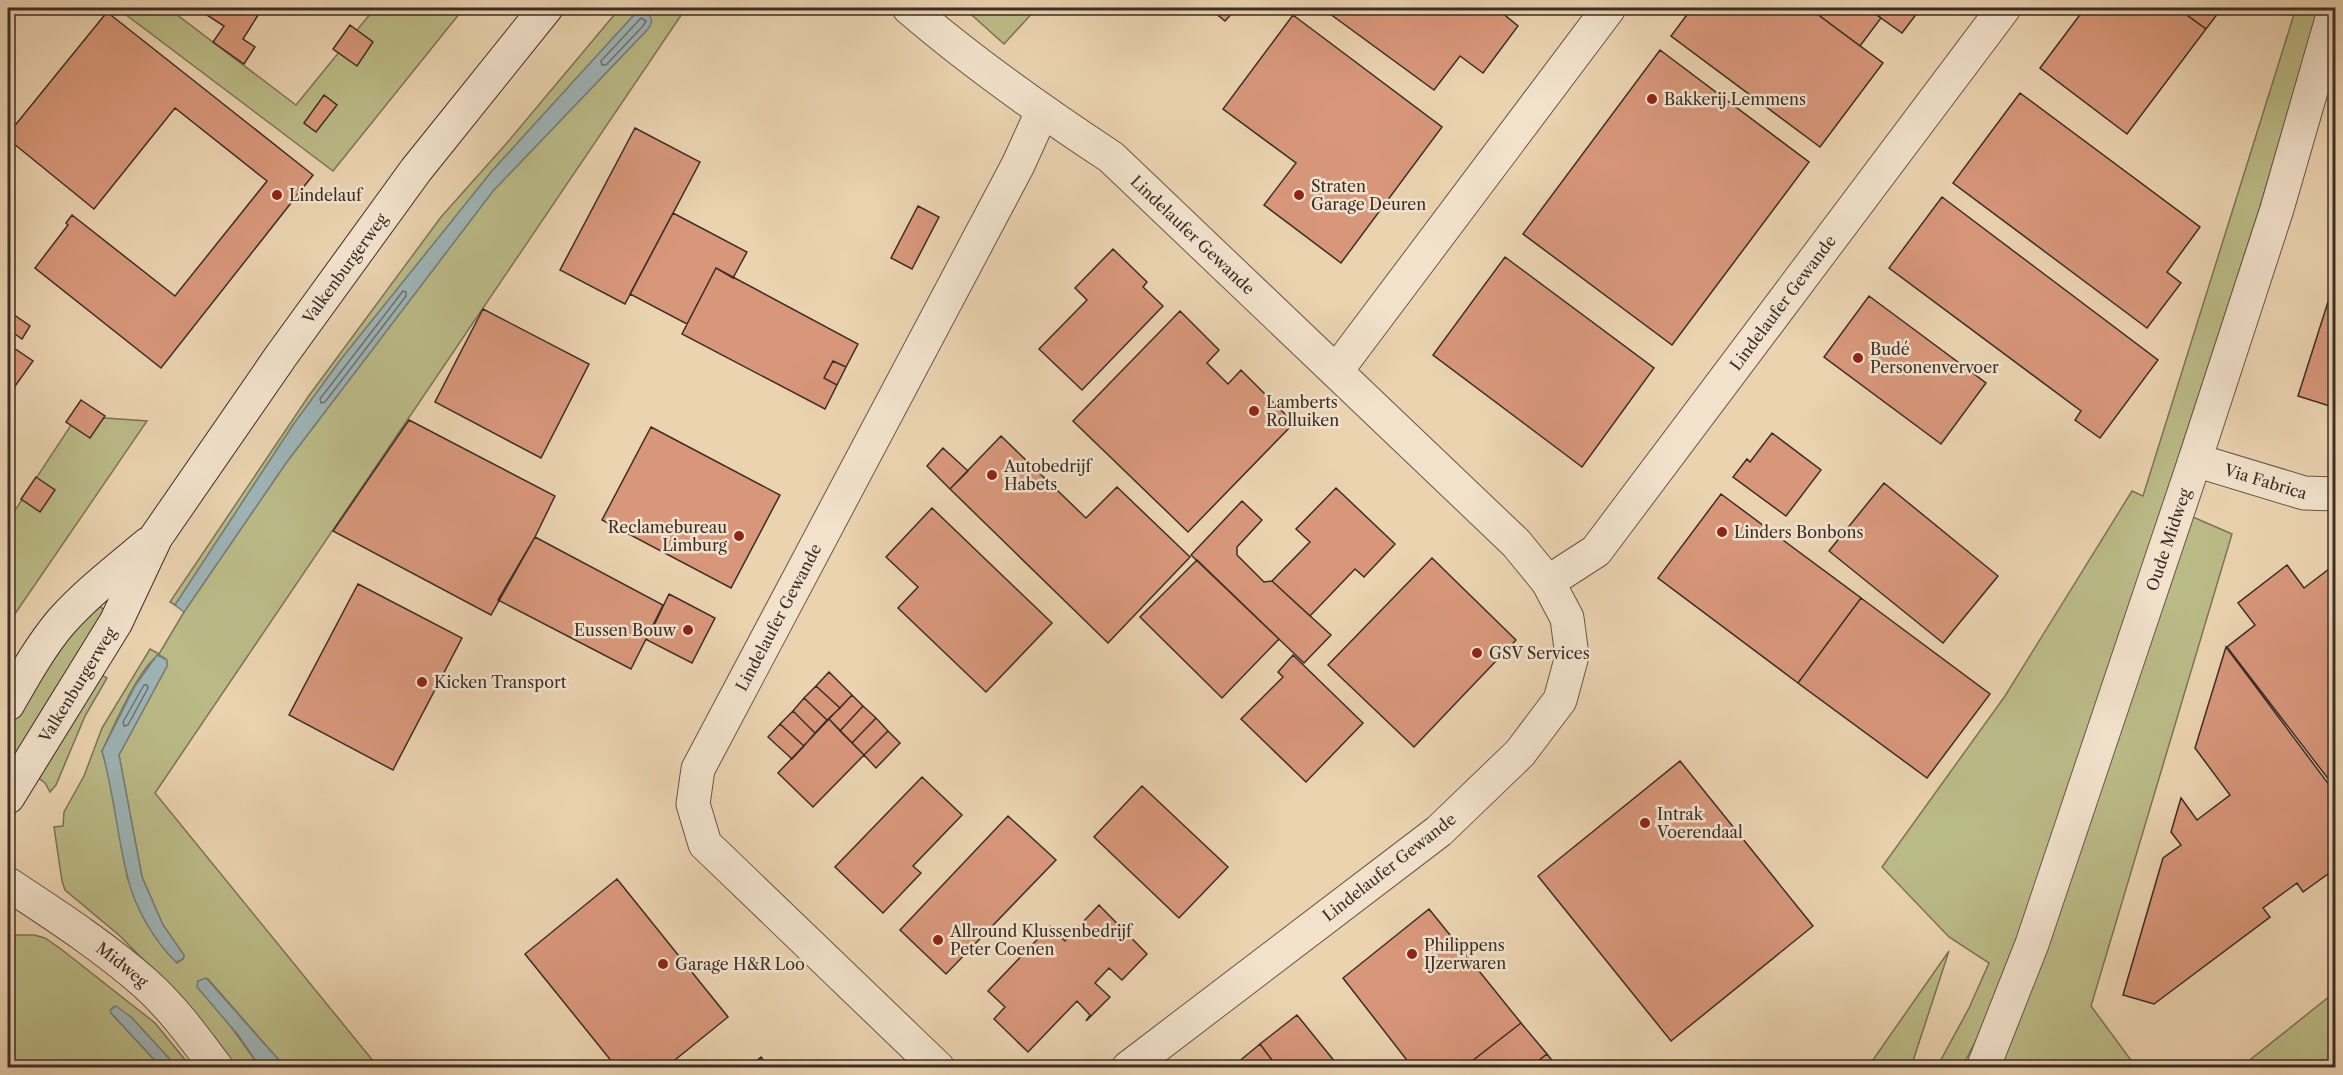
<svg xmlns="http://www.w3.org/2000/svg" width="2343" height="1075" font-family="'Libre Caslon Text',serif">
<style>
.green{fill:#bb8;stroke:#7c7458;stroke-width:1.5;fill-rule:evenodd}
.water{fill:#9eb5b7;stroke:#777f7d;stroke-width:1.5}
.lines{fill:none;stroke-linecap:round;stroke-linejoin:round}
.shore{stroke:#6d726f;stroke-width:1.5}
.building{fill:#d8977b;stroke:#3c2e27;stroke-width:1.5}
.minor-casing{stroke:#685749;stroke-width:35}
.tertiary-casing{stroke:#685749;stroke-width:35}
.secondary-casing{stroke:#3c2e27;stroke-width:35}
.minor{stroke:#f2e2cc;stroke-width:33}
.tertiary{stroke:#f2e2cc;stroke-width:33}
.secondary{stroke:#f2e2cc;stroke-width:33}
.poi-dot{fill:#8f2418;stroke:#f2e2cc;stroke-width:2}
.labels{text-anchor:middle;dominant-baseline:central;stroke-width:5;stroke-linejoin:round;paint-order:stroke}
.poi-label{font-size:16px;fill:#3c2e27;stroke:#f2e2cc;text-anchor:start}
.street-label{font-size:16px;fill:#3c2e27;stroke:#f2e2cc}
</style>
<rect width="100%" height="100%" fill="#ebd3b0"/>
<filter id="stains"><feTurbulence type="fractalNoise" baseFrequency=".00333" numOctaves="4"/><feColorMatrix values="0 0 0 0 .2 0 0 0 0 .09 0 0 0 0 .02 0 0 0 .5 -.17"/></filter>
<radialGradient id="worn" r=".72"><stop offset=".6" stop-color="#630" stop-opacity="0"/><stop offset="1" stop-color="#630" stop-opacity=".3"/></radialGradient>
<path class="green" d="M117 8H168L296 105 375 8H464L333 171Z
M620 8H686L155 793 378 1067H285L208 979 198 981 260 1067H236L188 1008 189 1006 120 936 65 890 62 881 54 827 63 826 64 812 84 776 102 728 150 649 159 654 184 612 286 463 493 191 647 30 643 11 633 16 492 171 342 358 293 425 175 605 170 602 308 397 441 217 506 144ZM159 655 166 659 167 666 119 755 142 877 163 925 184 956 183 959 177 963 128 880 108 772 102 751C113 728 139 667 159 655Z
M964 8H1037L1004 44Z
M2296 8H2318L2260 207 2163 504 2232 534 2091 1006 2136 1067H1992L1989 1016 1962 1067H1937L1969 1008 1989 963 1949 937 1882 867 2005 696 2132 491 2143 496Z
M77 416 147 421 8 624V521Z
M94 602 107 612 14 760 11 761 8 759V719Z
M94 671 107 678 85 716 56 785 50 792 45 783 37 777Z
M17 935H34L45 938 61 949 155 1023 191 1067H177L131 1017 113 1007 111 1013 161 1067 8 1068V938Z
M1949 951 1911 1067H1868Z
M2335 992V1066L2241 1067Z"/>
<path class="water" d="M643 11 647 12C653 19 653 23 647 30L493 191 286 463 184 612 175 605 293 425 342 358 492 171 633 16Z
M157 655 167 660V666L119 755 142 877 163 925 184 955 183 959 176 962C155 942 135 908 128 879 117 836 114 793 102 751L135 686Z
M206 978 207 979 285 1067H260L238 1035 197 987 198 981Z
M116 1006 131 1017 177 1067H161L111 1013 110 1010Z"/>
<g class="lines">
<path class="shore" d="M641 18 646 21 643 26 606 65H602L601 61Z
M403 291 406 292V296L325 402 321 403 320 399Z
M144 685H147L148 688 128 725 124 726 123 722Z"/>
</g>
<path class="building" d="M196 8H254L260 12 243 39 255 47 244 64 213 42 224 26Z
M1209 8H1237L1225 21Z
M1322 8H1496L1518 26 1483 73 1460 56 1434 90Z
M1692 8H1809L1883 63 1820 147 1671 36Z
M1809 8H1867L1881 18 1860 46Z
M1867 8H1921L1902 33Z
M2085 8H2177L2206 29 2127 134 2040 68Z
M2177 8H2222L2206 29Z
M107 12 313 175 161 368 35 268 68 225 66 223 72 215 175 296 267 181 175 108 94 209 8 139V134Z
M1293 15 1442 127 1341 263 1264 205 1296 163 1223 109Z
M350 25 373 42 357 66 333 49Z
M1660 50 1809 162 1672 345 1523 234Z
M2020 93 2200 227 2167 272 2181 283 2147 328 1953 183Z
M324 95 337 105 316 132 304 123Z
M635 128 700 162 625 304 560 270Z
M1942 197 2158 360 2100 438 2075 420 2081 411 1889 268Z
M918 206 939 217 912 269 891 258Z
M673 213 747 252 733 278 716 268 687 324 630 294Z
M1113 249 1147 282 1143 287 1163 306 1082 390 1039 349 1087 300 1075 288Z
M1505 257 1654 368 1582 467 1433 355Z
M716 268 858 344 846 367 833 361 824 378 837 385 825 409 682 334Z
M2336 277V408L2298 396Z
M1869 296 1986 383 1941 444 1824 357Z
M483 309 589 364 541 458 435 402Z
M1180 311 1219 350 1207 363 1228 384 1241 370 1294 423 1188 532 1073 421Z
M13 314 30 326 22 339 8 329V322Z
M8 344 33 361 8 396Z
M833 361 846 367 837 385 824 378Z
M81 400 105 416 90 438 66 422Z
M409 420 555 496 535 537 491 615 333 531Z
M651 427 780 495 731 588 602 520Z
M1772 433 1821 470 1786 516 1733 477 1747 459 1750 462Z
M1001 436 1086 518 1117 487 1190 557 1108 643 950 489Z
M943 448 968 471 950 489 927 466Z
M36 477 55 490 40 512 21 499Z
M1884 483 1998 576 1943 643 1829 551Z
M1336 488 1395 544 1364 577 1355 569 1310 616 1272 581 1310 542 1296 529Z
M1721 494 1861 598 1798 683 1658 578Z
M1242 501 1262 520 1237 547V555L1264 582 1272 581 1331 635 1304 663 1191 555Z
M932 508 1052 623 986 692 898 608 918 587 886 557Z
M535 537 663 605 631 669 498 600Z
M1432 558 1516 640 1414 747 1328 665Z
M1197 560 1279 639 1222 698 1140 617Z
M2287 565 2304 588 2333 566 2336 569V789L2227 647 2255 625 2238 603Z
M358 584 462 638 393 770 289 715Z
M669 594 715 618 692 663 647 640Z
M1861 598 1990 694 1927 778 1798 683Z
M2226 647 2336 794V868L2303 892 2297 883 2263 908 2270 917 2154 1004 2123 995 2163 858 2181 845 2171 832 2181 798 2197 820 2230 795 2195 748Z
M1293 655 1363 723 1306 782 1241 719 1283 677 1278 672Z
M829 672 852 695 840 708 816 686Z
M816 686 840 708 827 720 804 698Z
M852 695 863 706 840 731 829 719Z
M804 698 827 720 815 733 793 711Z
M863 706 876 718 852 743 840 731Z
M793 711 815 733 804 746 780 724Z
M876 718 888 731 864 755 852 743Z
M829 719 864 755 813 807 778 773Z
M780 724 804 746 792 759 768 737Z
M888 731 900 743 876 768 864 755Z
M1680 761 1813 926 1671 1041 1538 876Z
M922 777 962 815 913 866 921 873 883 913 835 867Z
M1142 786 1228 867 1179 918 1094 837Z
M1008 816 1056 860 946 974 900 930Z
M617 879 728 1017 665 1068H617L525 954Z
M1099 905 1147 954 1122 980 1109 968 1095 983 1110 997 1086 1021 1090 1015 1077 1001 1028 1052 994 1019 1005 1007 988 991 1050 926 1065 941Z
M1429 909 1521 1023 1463 1068H1413L1343 978Z
M1297 1015 1340 1068H1278L1260 1044Z
M1521 1023 1547 1054 1529 1068H1463Z
M1260 1044 1278 1068H1231Z
M1547 1054 1558 1068H1529Z
M761 1057 769 1068H748Z"/>
<g class="lines">
<defs>
<g id="minor">
<path id="s1" d="M909 8C973 63 1041 111 1111 157L1516 543 1548 582 1567 618 1572 656 1560 700 1520 753 1439 831 1128 1068"/>
<path d="M1337 370 1609 8"/>
<path id="s2" d="M2195 460 2304 493 2336 494"/>
<path id="s3" d="M1548 582 1596 551 2004 8"/>
<path id="s4" d="M938 1068 705 844 693 804 698 769 1018 165 1042 112"/>
<path id="s5" d="M1983 1068 2032 944 2195 460 2277 209 2335 8"/>
</g>
<g id="tertiary">
<path id="s6" d="M8 884C55 915 103 946 146 984 173 1008 195 1039 217 1068"/>
</g>
<g id="secondary">
<path d="M8 704C24 676 40 647 61 622 87 593 118 569 148 544"/>
<path id="s7" d="M8 797 116 622 156 537 281 356 416 170 546 8"/>
</g>
</defs>
<use href="#minor" class="minor-casing"/>
<use href="#tertiary" class="tertiary-casing"/>
<use href="#secondary" class="secondary-casing"/>
<use href="#minor" class="minor"/>
<use href="#tertiary" class="tertiary"/>
<use href="#secondary" class="secondary"/>
</g>
<g class="poi-dot">
<circle cx="1652" cy="99" r="6"/>
<circle cx="277" cy="195" r="6"/>
<circle cx="1299" cy="195" r="6"/>
<circle cx="1858" cy="358" r="6"/>
<circle cx="1254" cy="411" r="6"/>
<circle cx="992" cy="475" r="6"/>
<circle cx="1722" cy="532" r="6"/>
<circle cx="739" cy="536" r="6"/>
<circle cx="688" cy="630" r="6"/>
<circle cx="1477" cy="653" r="6"/>
<circle cx="422" cy="682" r="6"/>
<circle cx="1645" cy="823" r="6"/>
<circle cx="938" cy="940" r="6"/>
<circle cx="1412" cy="954" r="6"/>
<circle cx="663" cy="964" r="6"/>
</g>
<g class="labels">
<g class="poi-label">
<text x="1664" y="99">Bakkerij Lemmens</text>
<text x="1311" y="186">Straten<tspan x="1311" dy="18">Garage Deuren</tspan></text>
<text x="289" y="195">Lindelauf</text>
<text x="1870" y="349">Budé<tspan x="1870" dy="18">Personenvervoer</tspan></text>
<text x="1266" y="402">Lamberts<tspan x="1266" dy="18">Rolluiken</tspan></text>
<text x="1004" y="466">Autobedrijf<tspan x="1004" dy="18">Habets</tspan></text>
<text x="727" y="527" text-anchor="end">Reclamebureau<tspan x="727" dy="18">Limburg</tspan></text>
<text x="1734" y="532">Linders Bonbons</text>
<text x="676" y="630" text-anchor="end">Eussen Bouw</text>
<text x="1489" y="653">GSV Services</text>
<text x="434" y="682">Kicken Transport</text>
<text x="1657" y="814">Intrak<tspan x="1657" dy="18">Voerendaal</tspan></text>
<text x="950" y="931">Allround Klussenbedrijf<tspan x="950" dy="18">Peter Coenen</tspan></text>
<text x="1424" y="945">Philippens<tspan x="1424" dy="18">IJzerwaren</tspan></text>
<text x="675" y="964">Garage H&amp;R Loo</text>
</g>
<g class="street-label">
<text stroke="none"><textPath href="#s1" startOffset="364">Lindelaufer Gewande</textPath></text>
<text stroke="none"><textPath href="#s7" startOffset="628">Valkenburgerweg</textPath></text>
<text stroke="none"><textPath href="#s3" startOffset="368">Lindelaufer Gewande</textPath></text>
<text stroke="none"><textPath href="#s2" startOffset="74">Via Fabrica</textPath></text>
<text stroke="none"><textPath href="#s5" startOffset="560">Oude Midweg</textPath></text>
<text stroke="none"><textPath href="#s4" startOffset="572">Lindelaufer Gewande</textPath></text>
<text stroke="none"><textPath href="#s7" startOffset="132">Valkenburgerweg</textPath></text>
<text transform="translate(1389 867) rotate(-38)">Lindelaufer Gewande</text>
<text stroke="none"><textPath href="#s6" startOffset="140">Midweg</textPath></text>
</g>
</g>
<rect width="2343" height="1075" fill="none" stroke="#ebd3b0" stroke-width="30"/>
<rect x="9" y="9" width="2325" height="1057" fill="none" stroke="#3c2e27" stroke-width="3"/>
<rect x="15" y="15" width="2313" height="1045" fill="none" stroke="#3c2e27" stroke-width="1.5"/>
<rect width="100%" height="100%" filter="url(#stains)"/>
<rect width="100%" height="100%" fill="url(#worn)"/>
</svg>
